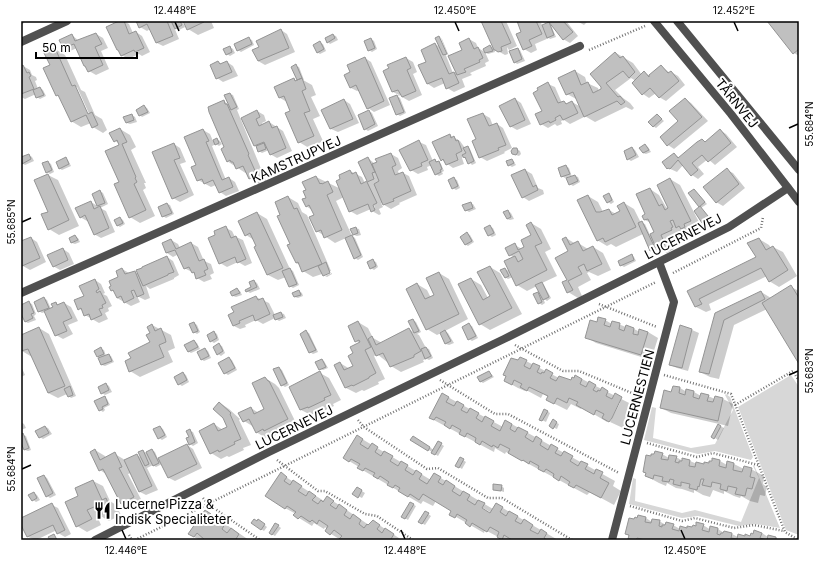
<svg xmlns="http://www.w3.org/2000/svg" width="820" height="561" font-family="Inter,sans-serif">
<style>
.green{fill:#d7d7d7}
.shadow{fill:#0003;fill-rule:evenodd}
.building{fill:#c0c0c0;stroke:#949494}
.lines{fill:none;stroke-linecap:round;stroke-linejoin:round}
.path{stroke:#727272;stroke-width:2.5;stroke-dasharray:1 2;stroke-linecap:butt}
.minor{stroke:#505050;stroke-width:8}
.tertiary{stroke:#505050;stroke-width:8}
.ticks{fill:none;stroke:#000;stroke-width:1.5}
.labels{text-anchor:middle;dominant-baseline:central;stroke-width:4;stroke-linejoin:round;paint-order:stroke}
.street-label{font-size:13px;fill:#000;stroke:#fff}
.poi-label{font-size:13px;fill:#000;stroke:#fff;text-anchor:start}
.neatline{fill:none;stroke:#000;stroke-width:1.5}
.ticks-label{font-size:10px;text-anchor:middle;fill:#000}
</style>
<rect width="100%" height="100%" fill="#fff"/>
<path class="green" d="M791 375 799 387V535L786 530 738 407Z
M726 394 730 397 753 457 751 460 715 451 698 454 644 440 652 407 656 408 653 438 691 448 715 444 733 410 725 395Z
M754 465 780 528 756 524 739 526 698 516 682 518 629 504 633 478 636 479 635 501 682 513 695 510 741 522 759 478 753 466Z"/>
<path class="shadow" d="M21 21H23L24 23 21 25Z
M121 21H124L129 24 133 33 136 32 142 36 150 52 142 56 139 54 128 59 122 55Z
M137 21H182L185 27 179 30 174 27 179 39 163 46 157 43 150 29 147 31 140 27Z
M185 21H211L214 28 198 35 188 29Z
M482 21H506L517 46 509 50 507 47 508 54 505 55 494 49 495 52 488 54 485 52 490 46 494 48Z
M518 21H537L541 23 543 26 548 23 551 25 556 37 550 39 549 38 535 44 537 50 531 53 524 49 523 32Z
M549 21H566L578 36 570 43 563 39Z
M577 21H588L584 25Z
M768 21H799V56L794 53Z
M281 30 287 34 295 52 265 65 258 61 260 48Z
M96 34 103 38 108 48 101 51 109 69 96 75 89 71 77 48 70 51 64 48 72 35 79 41Z
M333 35 336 36 338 40 330 44 328 42Z
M439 37 441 38H439L453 73 456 72 450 57 463 51 460 43 469 39 476 43 478 48 485 52 489 61 485 63 486 66 470 73 472 75 462 79 465 87 454 92 447 88 445 83 434 88 428 84 420 66 427 62 422 50 435 44 440 47 436 38Z
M441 38 442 39 449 56H448Z
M249 39 252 40 254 45 241 52 238 50Z
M371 39 374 41 377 49 372 52 369 50Z
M320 43 323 44 326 51 320 54 317 52Z
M230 47 233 49 235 53 230 56 227 54Z
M55 49 65 55 81 90 85 92 95 115 102 119 107 130 103 133 93 127 91 123 81 127 71 121 60 97 57 95ZM75 87H77L91 118 89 119Z
M517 49 520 50 525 61 517 64 515 62Z
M616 53 633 63 642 75 644 72 650 76 661 66 670 73 671 72 678 76 685 85 666 101 659 97 656 93 649 98 643 94 636 81 631 78 615 90 623 98 630 103 634 108 632 110 626 107 595 122 583 115 584 117 570 124 564 120 561 121 562 124 557 126 555 124 548 128 541 124 548 84 555 87 562 103 564 102 568 104 572 102 581 107 578 100 567 94 575 71 585 77 587 83 598 88 599 91 602 89Z
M365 58 371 62 390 105 374 112 368 108 360 90 357 91 351 88 352 73Z
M406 58 413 62 417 72 413 74 422 95 409 101 402 97V95L397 96 400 98 406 113 400 116 397 114 390 99 399 95 393 92 384 71 390 69 389 65Z
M218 62 222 64 227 62 233 66 238 76 223 82 217 78Z
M23 66 30 70 32 75 36 77 37 80 35 81 38 89 40 88 43 90 46 96 40 99 37 97 36 94 25 99 21 97V67Z
M296 66 299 67 304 80H303L312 85 316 95 311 97 320 116 313 119 323 141 309 148 299 142 291 111 287 102 280 98 294 79 299 82 292 67Z
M230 94 233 95 239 109 237 110 266 181 259 184 249 178 247 174 227 161 224 101 229 105Z
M515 99 521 103 531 124 517 130 510 126Z
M685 99 691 103 708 121 674 149 668 145 679 122Z
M344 100 350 104 359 123 338 132 331 129 323 110Z
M144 106 147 108 150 113 142 117 140 115Z
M257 111 264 115 266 121 262 123 263 125 269 122 283 131 292 151 277 158 270 154 269 150 262 153 259 151 258 147 255 145 243 118Z
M369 111 372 113 378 126 368 131 365 129Z
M483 114 490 118 493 126 497 124 503 128 512 148 504 152 505 153 487 161 480 157 477 139Z
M132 115 135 117 137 122 130 124 127 123Z
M657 115 664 121 656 128 653 126Z
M120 129 130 135 136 147 131 150 146 183H144L146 188 143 190 155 216 140 223 130 217 120 183V144L115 141Z
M203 130 210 134 213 141 217 139 220 141 222 144 219 146 216 144 212 146 226 180 229 178 235 182 239 191 226 196 220 192 216 185 211 187 198 180 197 166Z
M720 130 726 134 737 147 715 165 708 159 698 167 704 174 698 179 692 175 683 165 677 172 668 168 674 154 680 158 702 140 706 142Z
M450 135 460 141 465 148 468 147 470 149 476 163 472 165 464 156 462 158 464 164 453 168 442 160Z
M419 142 426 145 433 161 435 160 441 164 444 171 442 172 443 174 439 176 436 174 432 165 427 167 428 170 418 174 411 170Z
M174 144 180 148 186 162 180 164 194 195 180 202 173 198Z
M645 145 648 147 651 152 646 154 643 153Z
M632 148 635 150 639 157 631 161 628 159Z
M517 149 520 151 521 154 519 156 513 154Z
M391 154 398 158 402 168 398 171 399 174 403 173 409 176 417 195 399 203 400 204 391 209 381 203 383 207 379 209 381 214 379 215 372 211 371 209 357 215 350 211 344 197 336 201 352 236 355 238 363 257 358 260 355 258 346 238 335 243 317 231 315 215 312 210 306 206 307 190 316 177 341 189 342 179 350 171 362 177 365 183 368 182 360 162 368 158 375 164ZM372 200 375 208H373Z
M29 155 32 157 34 161 25 165 22 163 21 158Z
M65 158 68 160 71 166 62 170 59 168Z
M512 160 514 162 516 165 512 167 509 165Z
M48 162 51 164 54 172 50 174 47 172Z
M566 166 569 168 572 177 575 176 578 177 580 182 573 186 570 184 571 176 565 178 562 176Z
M525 170 532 174 538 188 543 190 544 194 529 201 523 197 512 176Z
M727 170 733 173 745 188 723 206 716 202Z
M48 175 58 180 79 226 59 235 49 229V212L35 181Z
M454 179 457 180 460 188 456 190 453 188Z
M670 179 680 185 701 226 693 230 695 233 692 234 681 229 683 233 680 234 681 236 670 241 674 249 667 253 656 247 657 250 653 252 650 250 643 234 616 247 611 244 607 246 597 240 588 196 598 202 603 212 609 210 616 214 621 211 624 203 634 209 641 223 645 224 650 235 655 232 651 223 645 220 647 215 650 189 659 195 666 207 671 210Z
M694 190 707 204 701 208 714 223 708 227 705 225 695 211 701 207Z
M100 191 103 193 108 204 100 208 106 211 115 232 101 238 94 234 88 220 87 221 80 217 91 202 99 207 93 194Z
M609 194 611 196 614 202 611 204 608 202Z
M288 197 298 203 302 212 307 215 331 271 313 277 303 271 300 265 296 263 282 215Z
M470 203 473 204 476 209 469 212 466 210Z
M167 204 170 205 174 214 166 218 163 216Z
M508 211 511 213 514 219 510 220 507 219Z
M257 213 267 219 290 269 293 271 299 285 293 288 290 286 286 277 278 280 268 275 256 248 257 247 254 240 246 235Z
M120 218 123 220 125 224 120 227 117 225Z
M531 223 541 229 551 249 545 252 557 276 542 283 544 285 551 298 547 301 543 298 545 303 542 305 539 303 538 293 542 296 537 286 527 291 517 285 513 277 508 279 505 277V269L511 272 514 258 510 255 515 245 522 249 525 247 532 236Z
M490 227 493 228 496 235 492 237 489 235Z
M226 228 232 231 235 237H236L243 240 252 263 245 266 238 262 227 267 220 263 217 235Z
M356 228 359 229 361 235 357 236 354 235 352 229Z
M467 233 470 235 474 242 468 246 465 244Z
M75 236 78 238 80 242 75 244 72 243 70 238Z
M31 238 37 242 46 262 30 270 23 266 21 261V243Z
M566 238 576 244 578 243 588 249 593 247 603 253 611 270 598 276 589 272 587 273 591 280 578 287 582 296 578 298 568 292 563 283 568 280 569 252Z
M759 239 769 245 771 248 773 247 783 252 797 276 779 287 769 281 767 276 709 304 711 310 706 312 696 307 688 292 757 258Z
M171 240 178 244 180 248 191 243 198 247 204 261 211 264 214 273 210 275 212 279 204 282 197 278 196 275 192 272 184 268 179 254 173 257 167 253 163 244Z
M63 249 69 253 74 264 60 270 53 266Z
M632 255 634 257 636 261 624 267 621 265Z
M167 257 173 261 179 275 174 278V279L150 289 146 286 150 298 145 300 137 296 140 302 131 306 117 298 115 292 111 290 120 277 122 269 129 273 135 272 139 274Z
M373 261 376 262 378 267 374 270 371 268Z
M490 267 500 273 522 314 490 330 480 324 460 285 471 279 481 285 488 298 491 296Z
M332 273V274L327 277 325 276Z
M439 273 449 279 468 319 445 331 448 333 454 343 449 345 446 344 441 333 437 335 427 329 417 284 427 290 431 298 435 296Z
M95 280 101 284 105 293 103 294 107 296 112 306 108 308 109 311 105 313 108 319 99 323 85 315 84 311 79 309Z
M254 281 257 283 260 289 250 293 247 291 253 287Z
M791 287 799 291V362L767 309 734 325 719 379 710 377 700 372 716 314 761 292 771 298Z
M237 289 240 291 242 295 236 297 233 296 231 292Z
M299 291 302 293 303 296 298 298 295 297 294 294Z
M256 297 269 303 275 315 281 313 284 314 286 318 279 321 275 318 263 324 256 320 245 325 246 327 240 329 234 326Z
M44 298 47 300 51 309 54 308 56 303 59 305 64 303 71 307 78 321 68 325 73 334 63 339 56 335 45 312 42 313 39 311Z
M29 303 32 304 36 314 34 316 36 320 28 323 26 322 21 311V306Z
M413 320 416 322 421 332 417 334 419 335 426 348 429 349 433 358 429 360 427 359 423 360 424 362 401 372 391 366 388 361 387 362 377 354 374 356 385 379 378 382 379 384 364 391 362 390 356 393 346 388 340 363 350 369 355 367V354L360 343 356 341 358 322 368 328 373 338 382 343 409 329 415 333 410 322Z
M605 320 612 324 613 322 626 327V326L634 329 640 332V330L648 332 658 338 651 360 596 343 586 337 598 323Z
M194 323 197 325 200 332 197 334 194 332Z
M152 325 171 335 175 348 168 351 173 362 140 377 130 371 151 343Z
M469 325 472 326 478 338 472 341 469 339Z
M681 327 692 330 699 333 688 371 677 368 670 365Z
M39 328 49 334 76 396 71 398 67 394 58 398 48 393 32 357 22 351 21 336Z
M214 332 217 334 219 340 214 343 211 341Z
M306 332 309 333 318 352 313 354 310 352Z
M194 341 197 343 200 349 191 353 188 351Z
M219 345 222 346 225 353 221 356 218 354Z
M101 349 104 350 106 356 108 355 111 356 114 362 105 366 102 365 101 358 98 356Z
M205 349 208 351 211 358 204 361 201 359Z
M229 358 232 360 237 370 228 375 225 373Z
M322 360 324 361 328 368 323 370 320 369Z
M526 361 559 378 571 381 582 379 635 406 623 428 610 422 620 403 619 402 607 422 582 407 581 409 571 404 567 410 547 400 549 397 543 394 541 398 526 390 525 391 518 388 505 381Z
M21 366 25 375 21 377Z
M279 368 282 370 289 385 285 387 282 385Z
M489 372 494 377 483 383 480 381Z
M183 373 186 375 189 382 182 386 179 384Z
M320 373 329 378 341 400 333 404 334 406 319 413 317 412 311 415 301 410 290 388Z
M265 378 275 384 279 388 297 425 274 436 273 435 266 438 256 432 254 427 244 421 251 408 259 413 265 410 255 389Z
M106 384 109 386 112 392 105 395 102 393Z
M680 388 687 392V390L694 392 701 396H708L715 399H723L733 404 728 426 671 413 661 408Z
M442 394 503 427 506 421 615 481 613 486 621 491 614 505 590 492 587 495 572 487 506 452 505 454 495 448 494 452 430 418Z
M104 398 107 399 110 405 104 408 105 410 103 412 100 410Z
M220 403 229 409 240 419 239 420 251 445 243 448 244 450 229 457 227 456 221 459 211 453 214 424 223 430 228 427Z
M545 410 550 413 546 422 540 419Z
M553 421 559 424 557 429 550 426Z
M21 422 24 424 26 428 21 430Z
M718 425 724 428 718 440 712 436Z
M45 427 48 428 52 434 43 439 40 437 36 431Z
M160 427 163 429 167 437 162 440 159 438Z
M190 431 193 432 198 443 193 446 190 444Z
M21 435H23L26 436 31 450 28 451 25 450 21 441Z
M357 436 431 480 434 474 493 509 496 504 558 540H504L485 530 484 533 451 514 453 511 436 501 433 506 423 501 421 504 359 468V467L344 458ZM478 505 495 515 494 517Z
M413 437 434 450 438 442 444 446 438 456 412 439Z
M187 445 193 449 202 468 175 481 169 478 162 464 156 467 153 465 147 468 158 490 146 495 138 491 139 490 131 473 128 474 143 503 131 509 121 504 106 474 100 470 95 450 105 456 106 458 115 454 125 460 137 455 142 458 143 451 148 454 152 450 155 452 158 459Z
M662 454 669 458 676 457 683 461V459L690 461 697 464H709L712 462 713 459 720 461 727 465 728 462 734 464 744 469H751L764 476 763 484 767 487 765 496 760 495 758 503 750 501 741 496 740 498 734 496 724 491V494L713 490 710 497 703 495 694 490V493L682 489 676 488 667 483 666 486 659 483 646 476 647 474 644 472 652 457Z
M460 458 466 462 462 469 456 465Z
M281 474 324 501 327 497 369 525 373 521 402 540H341L331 534 325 527 324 529 314 523 312 526 299 518 296 514 285 508Z
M44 476 47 478 56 495 50 498 47 496Z
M93 481 103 486 110 501 116 505 121 515 109 521 99 515 97 516 101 525 87 532 77 526 80 496Z
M501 486 504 488V492L494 489Z
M357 488 365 493 362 498 354 494Z
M34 493 37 495 40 500 36 502 33 500Z
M410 503 416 506 408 520 402 516Z
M52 505 58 508 71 534 65 537 58 533 57 530 36 540 28 537 21 522V519Z
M205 512 215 517 249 540H200L194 537Z
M425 512 431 516 425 525 420 522Z
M646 518 652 522 659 521 666 525H673L680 529 693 528 703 525 711 530 718 529 724 533 732 534 738 537H751L762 533 768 537 776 538 780 540H631L629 539V536L626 534 635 521Z
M257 522H261L267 527 264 531 261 529Z
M276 524 281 528 275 536 270 533Z"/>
<path class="building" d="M119 21H124L129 34 136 31 144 48 135 52 134 50 121 56 118 50H117L106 27Z
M136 21H167L173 36 156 43 147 24 139 28Z
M171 21H180L182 25 175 29Z
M183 21H204V22L187 30Z
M481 21H501L511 43 501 47 502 51 498 52 495 50H494Z
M517 21H536L542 34 529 40 532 46 523 50 516 34 521 32Z
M548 21H563L573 32 563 40Z
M767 21H799V49L793 54Z
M549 22 554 35 547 38 542 25Z
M281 29 289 48 258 61 252 50 259 47 256 41Z
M96 33 102 44 95 47 103 65 88 72 85 66H84L74 44 63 48 59 40 72 34 75 41Z
M333 34 335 38 327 43 325 38Z
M439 36 447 54 443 55 435 38Z
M249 37 252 44 237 51 234 44Z
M371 38 375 48 368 51 364 41Z
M469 38 474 49 478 47 483 58 479 60 480 62 464 69 466 72 457 75 448 56 462 50 459 43Z
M320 41 324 49 317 53 313 45Z
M435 43 449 74 454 72 459 83 446 89 442 78 427 84 418 65 426 62 421 50Z
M490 45 493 51 485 53 483 49Z
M230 46 232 52 226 55 223 49Z
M55 48 72 86 75 85 88 114 92 112 98 125 92 128 86 115 71 122 58 95 56 96 43 68 50 65 44 53Z
M518 48 522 59 514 63 509 51Z
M615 52 620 58 623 56 635 72 629 78 623 71 606 83 618 97 620 96 625 102 621 105 617 101 584 117 573 92 566 95 558 78 575 70 581 85 588 82 593 93 601 89V87L590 74Z
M365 57 384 101 367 109 356 85 350 88 344 75 350 72 347 65Z
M406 57 411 68 407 70 416 91 402 97 398 90 392 92 383 71 389 68 387 65Z
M218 61 220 64 227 61 232 72 216 79 210 65Z
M296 64 302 78 297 80 291 67Z
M23 65 27 73 29 72 31 76 29 77 34 89 21 94V66Z
M661 65 668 73 671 71 679 81 659 98 650 88 642 95 632 83 644 71 649 77V75Z
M294 78 295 81 302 78 306 89 302 91 310 111 304 113 314 136 298 143 285 113 290 111 284 96 279 98 274 87Z
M548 82 558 103 564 101 566 104 572 101 578 113 563 120 560 115 555 118 556 120 550 123 549 121 540 125 535 114 542 111 533 93 538 90 537 88Z
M40 87 44 95 36 98 33 90Z
M230 93 237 107 231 110 224 95Z
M397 95 404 112 396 115 389 98Z
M515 98 525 120 510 127 499 106Z
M685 98 702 117 667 146 660 137 678 121 669 111Z
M344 99 353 119 330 129 321 110Z
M224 100 225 104H227L249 154 248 155 257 175 249 179 243 166 236 169 233 162H231L230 160 227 162 221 149 224 147 209 112 208 107Z
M144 105 148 112 139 116 136 110Z
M257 110 260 117 256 119 259 126 269 121 272 128 277 126 286 148 270 155 264 142 254 146 241 118Z
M369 110 375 124 364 130 358 115Z
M483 113 489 126 497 123 506 145 498 148 499 150 479 158 472 141 476 139 467 119Z
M132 114 134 120 126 123 123 117Z
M657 114 662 119 653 127 648 122Z
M120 128 127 142 122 144 136 177 135 178 137 182 134 184 146 210 129 218 114 184 119 182 105 151 119 145 117 140 114 142 109 133Z
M203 129 209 141 206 142 222 180 229 177 233 187 219 193 213 180 204 184 202 179 197 181 191 167 196 165 184 137Z
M720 129 731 143 708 162 702 155 692 163 698 170 691 176 678 160 670 169 668 168 667 169 662 162 674 153 678 158 697 142 702 139 705 142Z
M450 134 451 138 454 136 456 141 458 140 462 151 456 154 458 160 446 165 443 159 441 161 432 142Z
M217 138 219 143 215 145 213 140Z
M419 140 428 160 421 163 422 166 410 171 399 150Z
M174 143 180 158 174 160 188 192 172 199 152 152Z
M264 143 266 149 258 152 256 146Z
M645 144 649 150 643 153 639 148Z
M468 146 474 161 468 164 465 157 464 158 462 155 466 153 463 148Z
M632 147 636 155 627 160 624 151Z
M513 148H517L518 152 516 155 512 154 511 151Z
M391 153 396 165 392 167 395 175 403 172 411 191 393 199 394 201 383 205 374 184 379 181 372 164 377 162 375 159Z
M29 154 31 159 22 164 21 157Z
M66 157 69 164 59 169 56 162Z
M368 157 375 172 372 173 374 179 367 182 377 203 373 205 375 210 371 212 368 204 349 212 336 181 340 179 339 175 350 170 352 174 356 172 361 184 367 181 358 162Z
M435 159 436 162 439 161 442 169 440 170 441 172 435 175 429 162Z
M512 159 514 163 508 166 506 161Z
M48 161 52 170 46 173 42 163Z
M566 165 570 174 561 177 558 168Z
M727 168 739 184 716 203 703 187Z
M525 169 533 187 536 185 538 190 522 198 511 175Z
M48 174 69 220 48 230 41 214 48 212 34 180Z
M575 175 578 181 569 185 566 178Z
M316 176 320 184 321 183 322 184 328 181 333 192 327 195 342 230 324 238 321 230 316 232 309 217 314 215 309 205 306 207 302 199 306 198 303 191 306 190 302 182Z
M454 177 458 186 452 189 448 180Z
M670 178 691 221 684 224 685 227 681 229 679 226 676 228 673 220 670 221 673 227 671 228 672 230 661 235 665 244 656 248 650 234 654 232 648 219 644 220 642 216 645 214 636 194 650 188 659 206 662 204 665 210 668 208 657 185Z
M694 189 705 202 699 207 688 193Z
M100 190 105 203 97 206 92 194Z
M609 193 612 200 607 203 603 196Z
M588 195 596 212H600L609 209 612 215 620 211 617 206 624 202 636 227 605 242 603 238 597 241 577 200Z
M288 196 294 209 297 208 322 264 302 272 298 262 296 263 287 245 290 244 277 216 280 215 275 202Z
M91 201 94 209 100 206 109 228 94 235 85 215 80 218 75 208Z
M471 202 473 208 465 211 462 205Z
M167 203 172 213 162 217 158 207Z
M700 206 712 221 704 226 694 211Z
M508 210 511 217 507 219 503 212Z
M257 212 283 268 267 275 254 247 256 246 250 233 245 236 238 221Z
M120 217 123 223 117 226 114 220Z
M642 221 655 248 650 251 638 223Z
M531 222 542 243 535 246 547 270 516 286 504 261 515 256 518 262 523 259 519 251 509 256 505 248 515 243 518 250 524 247 521 240 531 235 526 225Z
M490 225 494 233 488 236 484 228Z
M226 226 231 238 236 236 246 259 237 263 235 257 219 264 208 238 215 235 214 231Z
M356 227 358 233 353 235 350 229Z
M467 232 472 241 465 245 460 237Z
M75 235 78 240 71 243 69 238Z
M352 235 361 255 354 259 345 238Z
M31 237 40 258 22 266 21 263V241Z
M566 237 570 245 578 241 583 251 593 246 602 264 587 271 584 264 578 267 582 274 568 281 573 290 567 293 562 282 567 280 555 258 568 251 562 239Z
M759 238 766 250 773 246 788 270 769 282 761 268 699 299 702 304 695 307 687 291 756 257 747 243Z
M171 239 176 249 191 242 199 261 204 259 208 269 204 271 206 275 196 279 194 272 192 273 189 267 184 269 175 250 166 253 162 243Z
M63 248 68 260 53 267 47 255Z
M632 254 634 260 620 266 618 261Z
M167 256 174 272 168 274V275L143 286 136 270 142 268V267Z
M373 259 376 266 370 269 367 262Z
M326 262 330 273 323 276 318 266Z
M490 266 512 308 479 325 458 284 471 278 483 300 490 296 477 272Z
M122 268 125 274 135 271 144 294 137 297 134 290 131 291 134 298 124 303 121 296 117 298 113 290 111 291 109 287 111 286 109 281 118 277 116 271Z
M290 268 297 284 289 287 282 271Z
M505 268 509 276 505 278 500 270Z
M439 272 459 314 426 330 406 289 417 283 425 299 434 295 426 278Z
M95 279 99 289 96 291 97 293 100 291 106 303 102 305 103 308 99 309 102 315 91 320 89 314 84 316 81 308 78 310 74 300 84 296 79 286Z
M254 280 257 287 246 292 245 290 251 287 249 282Z
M542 282 549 297 543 300 535 285Z
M791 285 799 298V364L762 303Z
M237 288 240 293 232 296 230 292Z
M299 290 301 295 294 297 292 293Z
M761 291 765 299 724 320 709 374 699 372 715 313Z
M538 292 542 302 538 304 533 294Z
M256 296 258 300 263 298 270 314 255 321 253 315 239 321 240 323 233 326 228 315 234 312 231 307Z
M44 297 49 308 38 312 34 302Z
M29 301 34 313 31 314 33 318 25 322 21 314V305Z
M56 302 57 305 64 302 72 318 63 322 67 331 55 336 44 311 53 307 51 304Z
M281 312 283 317 275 320 273 315Z
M598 317 606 319 604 325 610 327 612 321 620 323 619 329 624 331 626 325 634 328 633 334 638 335 639 329 648 332 641 355 585 338 590 320 597 322Z
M413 319 419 331 414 333 408 321Z
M358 321 371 347 365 350 376 373 369 377V378L353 386 352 385 345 388 334 365 340 362 344 370 353 366 348 356 353 353 350 347 360 342 359 340 355 342 348 326Z
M194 322 198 331 193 333 189 324Z
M469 323 476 336 468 340 462 327Z
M152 324 155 331 161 328 165 338 166 342 159 345 164 357 129 372 125 361 131 358 128 353 150 342 146 335 150 333 147 327Z
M680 325 692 329 682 368 669 365Z
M39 327 65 386 48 393 28 349 21 351V335Z
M409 328 421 351 414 355V357L390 367 383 353 376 356 368 339 372 336 376 345Z
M306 330 316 350 309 353 300 334Z
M445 330 451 341 445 344 440 333Z
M214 331 217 338 210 342 207 335Z
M194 340 198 347 188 352 184 345Z
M219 343 223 351 217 355 213 347Z
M101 347 104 354 97 357 94 351Z
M426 347 431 356 425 359 421 349Z
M205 348 209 356 201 360 197 352Z
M109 354 112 361 101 365 98 358Z
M229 357 235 368 224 374 218 363Z
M520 357 527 360 524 366 530 369 533 363 540 366 537 372 541 374 542 372 544 373 546 369 553 373 550 378 556 381 559 376 571 380 572 377 574 378 575 375 582 379 580 384 586 387 589 381 596 385 593 390 597 392 598 390 600 391 602 387 608 391 606 396 612 399 615 393 622 397 612 418 609 422 602 418 604 414 596 410 594 415 576 405 578 402 569 398 567 403 557 398 554 404 546 400 548 396 529 387 527 391 520 387 522 384 514 380 512 385 504 381 506 376 503 375 511 358 518 360Z
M322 359 326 367 319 370 315 362Z
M279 367 287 383 281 386 273 369Z
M320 371 331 395 324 398 325 400 308 408V407L300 410 289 387Z
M489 371 492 376 480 382 477 377Z
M183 372 187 380 178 385 174 377Z
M265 377 268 381H269L288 419 264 431 263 429 256 433 249 419 243 422 238 413 251 407 254 414 264 409 252 383Z
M106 383 109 390 101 394 98 387Z
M70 386 73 395 68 397 64 389Z
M673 386 680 387 679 393 685 395 686 389 694 391 693 397 699 399 701 393 709 395 707 401 713 402 715 396 723 398 718 421 660 408 664 390 671 392Z
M442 393 449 397 446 402 454 406 457 401 464 405 461 410 467 413 470 408 479 413 476 418 482 422 485 416 494 421 491 426 500 431 505 420 512 424 510 429 515 432 518 427 528 432 525 437 533 442 536 436 542 440 540 445 548 450 551 444 558 448 555 453 561 456 564 451 573 456 570 461 578 466 581 461 588 464 585 469 594 474 596 469 603 472 600 478 609 483 601 498 576 485 574 488 568 485 570 482 561 476 559 481 553 477 554 474 546 469 544 472 538 469 539 466 530 461 529 464 523 460 522 461 508 453 510 449 500 444 498 448 493 445 492 447 482 441 480 445 475 442 476 438 467 433 465 437 459 434 461 430 452 425 450 429 444 425 446 422 436 417 434 420 429 418Z
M105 396 108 404 102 407 103 409 99 411 94 401Z
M219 402 231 413 230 414 241 439 234 442 235 444 219 452 218 450 210 454 199 431 214 423 218 431 227 427 223 418 213 409Z
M544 409 548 411 542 421 539 420Z
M553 419 557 422 553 429 549 426Z
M718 424 721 426 714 439 711 437Z
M45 426 49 433 39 438 35 431Z
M160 426 165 435 158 439 153 429Z
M190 429 195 442 189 445 186 438 189 437 186 431Z
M23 433 29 448 24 450 21 443V434Z
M357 435 363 439 360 444 368 449 372 443 378 447 375 452 381 456 384 451 393 456 390 461 398 466 401 461 408 465 405 470 413 475 416 470 422 474 419 479 427 484 434 473 441 477 438 482 443 485 446 480 455 486 452 491 460 496 463 491 470 495 467 500 475 505 478 500 485 503 482 508 490 513 496 503 503 507 500 512 506 516 509 511 518 516 515 521 521 524 524 519 533 525 530 530 538 534 541 529 547 533 544 538 547 540H512L504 535 502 540 497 537 499 532 490 527 487 532 472 523 470 527 465 523 467 520 457 514 455 518 449 515 451 511 423 494 419 500 410 494 408 497 398 491 400 488 395 485 393 488 387 485 389 482 380 476 378 479 373 476 375 473 365 468 363 471 357 468 360 464 351 459 349 462 343 458Z
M413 436 430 447 428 451 410 440Z
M438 441 442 443 435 455 431 453Z
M187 444 197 464 168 478 158 458Z
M95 449 100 460 115 452 122 467 119 468 134 497 121 504 103 469 99 471 90 452Z
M152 449 159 463 153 466 146 452Z
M143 450 149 464 145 466 138 452Z
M655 451 663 453 661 459 668 460 669 455 677 456 675 462 679 463V461H682V458L690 460 689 466 695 467 696 462 704 464V462L709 463V461H712V458L720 460 719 466 726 468 727 461 734 463 733 470 742 472 744 466 752 468 750 477 755 478 752 489 747 488 745 496 735 494 737 488 728 486 727 491 720 489 721 484 712 482 711 487 702 485 704 479H701L699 487 698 486 697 490 689 488 690 484 681 482V486L673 484 674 480 670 479 669 482 662 481 663 477 654 475 653 479 645 476 646 473 643 472 646 455 651 456V454H654Z
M137 454 152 486 139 492 124 460Z
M460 457 464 459 459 468 455 466Z
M281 472 287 477 284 481 290 485 293 480 302 486 298 491 306 496 309 491 316 496 312 500 318 504 321 500 323 502 327 496 334 501 330 505 336 509 339 504 347 510 344 515 350 519 353 514 361 520 359 524 364 528 367 524 368 525 373 520 380 525 377 529 382 533 385 528 394 534 391 539 393 540H341L339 539 342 536 334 530 330 535 325 531 328 526 319 520 317 524 312 520 310 522 301 516 298 519 293 515 296 512 287 506 285 509 265 496Z
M44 475 53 493 46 497 37 478Z
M93 480 102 500 106 498 111 510 98 516 94 507 87 510 92 519 76 527 65 502 78 496 75 488Z
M493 484 502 485 501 491 493 490Z
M357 487 362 490 358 498 352 494Z
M34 492 37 498 32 501 28 495Z
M410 502 414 504 405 519 401 517Z
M52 503 65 530 57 534 53 525 27 537 21 525V518Z
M205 510 211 514 208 519 213 523 217 518 225 524 222 529 227 533 231 528 239 534 236 539 238 540H205L197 533 194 537 188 534Z
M425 511 429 513 422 524 418 522Z
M638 515 646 517 645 522 651 523 652 519 660 520 659 526 662 527V525H665L666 522 674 524 672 529 679 531 680 526 687 528V526L692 527 693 525 696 526V522L704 524 702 530 709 532 710 526 718 528 717 534 720 535 721 533H723L724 531 732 533 731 538 737 539 738 534 745 536V534L750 536 751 533 753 534 754 530 762 533 760 538 767 540H645L637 538 636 540 628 539 629 535 625 534 629 518 634 519 635 517 637 518Z
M254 519 257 521 258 519 265 524 261 530 251 523Z
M275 523 279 525 272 535 269 533Z
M54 534 57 540H50L48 537Z
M768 535 776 537V540H767Z"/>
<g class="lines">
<path class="path" d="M589 50 645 26
M673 273 761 228 763 217
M599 304 657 327
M515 345 563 371H579L639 396
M664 375 731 394 785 532 797 539V540
M440 380 495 414H508L619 473
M735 405 793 371 799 381
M358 420 364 427 427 469 438 468 488 498H502L572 540
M647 443 697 457 713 453 758 465
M277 460 318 491H325L365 514 377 516 413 540
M203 498 208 504 260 540
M630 506 682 521 695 518 734 528 754 525 784 531
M129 535 132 540
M135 540 656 282"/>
<path class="minor" d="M21 42 67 21
M21 293 580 46
M95 540 269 452 504 339 729 227 788 188
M612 540 674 302 659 262"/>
<path class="tertiary" d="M654 21 731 114 799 202
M677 21 799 170"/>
</g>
<path class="ticks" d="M175 22 179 31M455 22 459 31M734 22 738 31M789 128 798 124M22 222 31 218M789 375 798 371M22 469 31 465M122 530 126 539M401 530 405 539M681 530 685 539"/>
<defs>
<symbol id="restaurant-bare" viewBox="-9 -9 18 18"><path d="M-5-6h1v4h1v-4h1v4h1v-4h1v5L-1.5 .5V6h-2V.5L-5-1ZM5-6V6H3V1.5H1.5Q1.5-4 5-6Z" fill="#000" stroke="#fff" stroke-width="2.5" paint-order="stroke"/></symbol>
</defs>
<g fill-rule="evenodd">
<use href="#restaurant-bare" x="90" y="498" width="25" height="25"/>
</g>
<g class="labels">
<g class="street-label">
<text transform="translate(737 103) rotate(51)">TÅRNVEJ</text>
<text transform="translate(296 159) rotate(-24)">KAMSTRUPVEJ</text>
<text transform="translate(683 236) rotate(-27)">LUCERNEVEJ</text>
<text transform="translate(637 397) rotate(-75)">LUCERNESTIEN</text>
<text transform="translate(294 427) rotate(-26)">LUCERNEVEJ</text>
</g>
<g class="poi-label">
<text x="115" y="504">Lucerne Pizza &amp;<tspan x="115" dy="15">Indisk Specialiteter</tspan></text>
</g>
</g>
<rect width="820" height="561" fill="none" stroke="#ffffff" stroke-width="44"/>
<path d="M36 52v6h101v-6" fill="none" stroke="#000000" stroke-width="2"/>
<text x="42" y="52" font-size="12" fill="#000000" stroke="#ffffff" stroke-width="3" paint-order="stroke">50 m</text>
<rect x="22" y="22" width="776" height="517" class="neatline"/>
<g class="ticks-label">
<text x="175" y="14">12.448°E</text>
<text x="455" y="14">12.450°E</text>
<text x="734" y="14">12.452°E</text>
<text transform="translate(809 124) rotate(-90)" y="4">55.684°N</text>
<text transform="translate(11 222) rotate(-90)" y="4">55.685°N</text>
<text transform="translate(809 371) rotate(-90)" y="4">55.683°N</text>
<text transform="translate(11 469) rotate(-90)" y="4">55.684°N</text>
<text x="126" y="554">12.446°E</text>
<text x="405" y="554">12.448°E</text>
<text x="685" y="554">12.450°E</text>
</g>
</svg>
